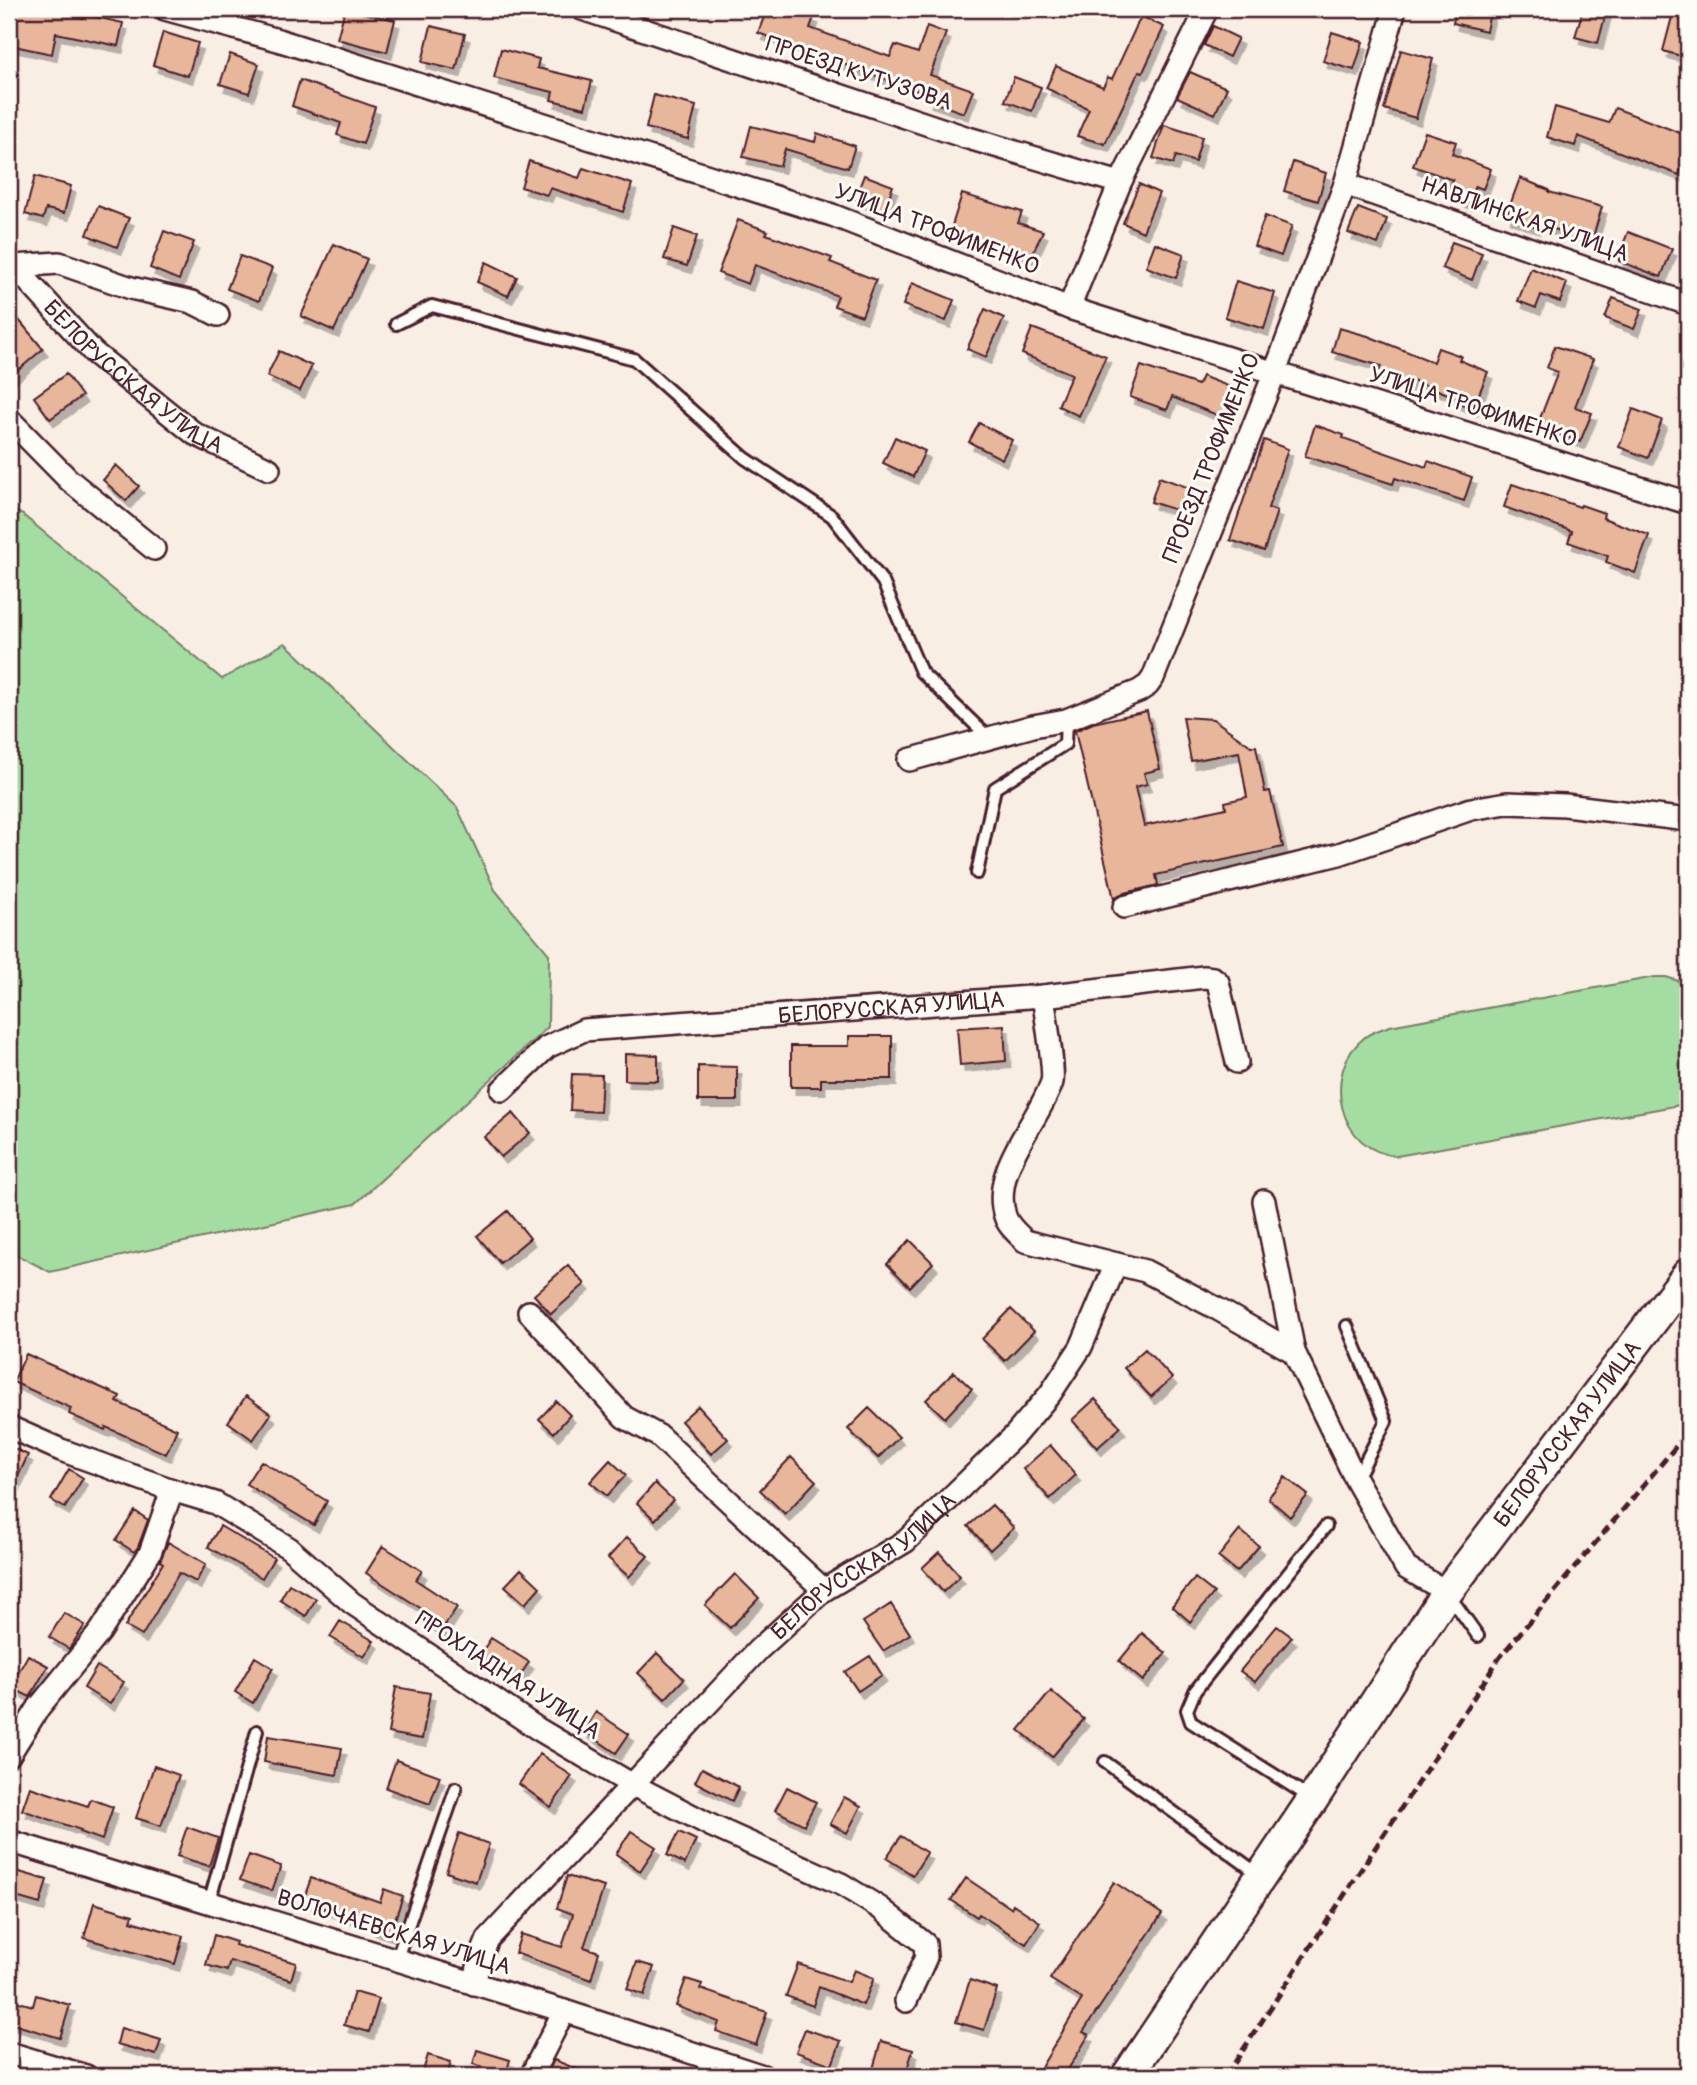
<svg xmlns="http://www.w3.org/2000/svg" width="1697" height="2085" font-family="Pangolin,sans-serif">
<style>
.green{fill:#a4dda2;stroke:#777e66;stroke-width:2}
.building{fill:#e8b69a;stroke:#4a1f2b;stroke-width:2;filter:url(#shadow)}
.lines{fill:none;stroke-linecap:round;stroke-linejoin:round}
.lane-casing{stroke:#4a1f2b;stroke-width:16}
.street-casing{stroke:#4a1f2b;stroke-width:26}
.secondary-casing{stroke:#4a1f2b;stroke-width:35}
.lane{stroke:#fdfcf7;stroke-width:10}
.street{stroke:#fdfcf7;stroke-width:21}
.secondary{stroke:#fdfcf7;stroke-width:30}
.rail{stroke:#4a1f2b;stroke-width:5;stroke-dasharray:10 5;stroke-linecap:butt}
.labels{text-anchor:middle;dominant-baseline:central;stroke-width:6;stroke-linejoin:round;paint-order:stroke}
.street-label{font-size:23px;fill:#4a1f2b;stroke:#fdfcf7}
</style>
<defs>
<filter id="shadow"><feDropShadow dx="4.5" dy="7" stdDeviation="0" flood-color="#0004"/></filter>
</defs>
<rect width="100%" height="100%" fill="#f9eee4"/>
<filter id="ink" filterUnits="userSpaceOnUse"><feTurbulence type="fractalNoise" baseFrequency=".0143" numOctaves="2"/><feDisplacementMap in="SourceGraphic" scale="14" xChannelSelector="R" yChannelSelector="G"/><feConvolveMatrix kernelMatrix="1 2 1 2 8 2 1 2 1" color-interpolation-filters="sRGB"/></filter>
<g filter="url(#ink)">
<path class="green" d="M9 508 23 515 222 679 285 643 457 807 495 890 549 954 548 1027 355 1204 50 1272 9 1251Z
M1655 977H1666L1688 984V1102L1680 1105 1397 1156C1339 1152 1320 1072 1365 1037 1372 1032 1381 1029 1390 1026Z"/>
<path class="building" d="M17 9H43L85 18 86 15 123 23 118 46 56 33 52 54 9 45Z
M345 9 395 20 387 52 337 39Z
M767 9H792L814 17 810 28 890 57 895 45 918 53 927 26 946 33 930 75 973 90 964 113 927 100 929 95 758 33Z
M1456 9H1491L1486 31 1453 23Z
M1583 9H1607L1598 43 1575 37Z
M1141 16 1164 27 1143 72 1139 71 1105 144 1077 136 1089 109 1046 88 1056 66 1103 87 1108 77 1112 79Z
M1672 17 1688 20V58L1663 51Z
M431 26 465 34 456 70 422 62Z
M1213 26 1238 38 1229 57 1204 45Z
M163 32 198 43 188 76 153 65Z
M1332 32 1363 42 1354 70 1323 61Z
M501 49 539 59 537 68 592 81 585 108 551 100 553 92 494 78Z
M1401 50 1433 59 1416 118 1384 109Z
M230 54 259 64 249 93 220 84Z
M1190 72 1227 88 1215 114 1177 97Z
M1014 77 1041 87 1032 111 1005 101Z
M300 80 375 107 363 144 337 135 341 123 292 106Z
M654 95 696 106 688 139 646 128Z
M1555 107 1609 123 1615 108 1688 136V152L1679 175 1578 136 1575 146 1547 137Z
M1164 125 1202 137 1195 162 1176 156 1173 164 1153 158Z
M751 126 815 142 817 133 855 146 848 168 785 149 780 166 743 157Z
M1425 132 1456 142 1452 154 1491 169 1483 189 1475 186 1468 203 1447 195 1453 180 1413 166Z
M529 161 579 178 583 168 632 184 623 212 550 188 547 195 521 187Z
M1293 162 1326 173 1318 201 1284 191Z
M864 175 893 186 884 210 855 199Z
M35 176 71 186 64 213 46 209 43 219 25 214Z
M1520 178 1549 190V192L1602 207 1592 240 1536 224 1535 227 1506 216Z
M1139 184 1159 193 1143 232 1123 223Z
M962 194 1022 212 1018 223 1043 231 1031 257 950 232Z
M98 206 129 218 117 247 87 235Z
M1358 208 1387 219 1378 244 1348 233Z
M1265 216 1292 226 1281 256 1254 246Z
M738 220 768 231 766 234 832 258 830 262 876 280 862 316 834 306 838 296 755 265 748 284 718 273Z
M674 228 697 236 687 266 664 259Z
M164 231 194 242 179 280 150 268Z
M1628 232 1672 249 1661 277 1619 261V255Z
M1452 242 1482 253 1472 280 1442 268Z
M1155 243 1184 254 1176 278 1146 267Z
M334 244 367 259 334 331 301 316Z
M240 256 272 268 259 301 227 289Z
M486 262 517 277 508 296 477 282Z
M1531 268 1567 283 1560 302 1541 295 1536 308 1518 301Z
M1236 281 1275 293 1264 329 1225 317Z
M912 283 954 300 946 321 903 305Z
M1613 298 1642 309 1634 329 1605 318Z
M9 308 43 349 9 378Z
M985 309 1004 318 986 357 967 349Z
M1032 328 1106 356 1079 416 1058 406 1072 374 1022 354Z
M1339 328 1368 336 1433 362 1438 348 1461 356 1459 360 1488 372 1473 409 1456 402 1458 398 1410 379 1408 385 1378 373 1381 366 1332 352Z
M1555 346 1593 359 1575 407 1592 413 1580 442 1537 426 1558 372 1547 368Z
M279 351 312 366 300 391 267 376Z
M1141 366 1198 385 1202 376 1238 390 1227 419 1172 397 1167 410 1130 397Z
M66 374 82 396 50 419 34 397Z
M1633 409 1662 420 1648 458 1619 447Z
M979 423 1012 440 1002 459 969 442Z
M1315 425 1344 435 1343 438 1426 467 1428 461 1472 477 1464 501 1395 478 1393 484 1305 456Z
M895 437 925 451 913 477 883 463Z
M1264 440 1288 449 1268 508 1277 511 1264 551 1230 540Z
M116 465 139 486 126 501 103 480Z
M1159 477 1190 488 1182 512 1151 502Z
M1512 484 1580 507 1581 505 1604 513 1603 518 1649 535 1635 573 1606 562 1608 556 1568 542 1572 531 1504 507Z
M1147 711 1160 769 1144 773 1147 784 1135 787 1144 826 1226 808 1225 802 1247 797 1239 752 1191 761 1183 717 1213 719 1251 746H1256L1265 792 1270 791 1283 847 1156 875 1158 885 1121 894 1114 899 1075 731 1093 723Z
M1004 1025 1006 1061 960 1065 957 1028Z
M849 1036H892V1079H821V1087H791V1046H849Z
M625 1054 658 1055V1081L625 1080Z
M698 1066 737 1067V1101H698Z
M572 1074 602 1075 600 1112 570 1110Z
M513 1113 530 1133 501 1157 484 1137Z
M508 1211 530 1238 500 1263 477 1236Z
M910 1240 933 1263 910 1287 887 1264Z
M568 1265 585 1284 551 1314 534 1295Z
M1011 1309 1034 1331 1005 1361 982 1339Z
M1145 1349 1172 1378 1151 1397 1124 1368Z
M26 1354 120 1396 117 1402 177 1429 166 1454 106 1427 105 1430 69 1414 71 1408 13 1382Z
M954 1372 972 1389 945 1418 926 1400Z
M246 1396 271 1414 253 1440 228 1422Z
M1095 1399 1121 1427 1097 1448 1072 1420Z
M556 1401 570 1415 554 1433 539 1419Z
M698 1406 728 1439 711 1454 681 1421Z
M869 1408 899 1437 878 1458 848 1429Z
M1050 1445 1076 1475 1050 1499 1023 1469Z
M9 1446 28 1455 9 1496Z
M791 1457 816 1481 785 1514 760 1490Z
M610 1460 626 1475 607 1496 590 1482Z
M261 1461 327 1501 314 1525 246 1484Z
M69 1469 83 1478 65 1508 51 1500Z
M1285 1477 1308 1495 1290 1517 1268 1498Z
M655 1483 673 1500 655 1520 637 1503Z
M992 1505 1014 1528 990 1550 968 1526Z
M135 1511 148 1520 138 1547 134 1552 116 1540Z
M220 1526 274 1558 262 1578 208 1547Z
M1240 1530 1259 1546 1237 1572 1218 1557Z
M627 1537 648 1556 629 1577 608 1558Z
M168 1542 206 1564 196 1582 179 1573 142 1636 125 1626 163 1563 160 1561Z
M383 1546 422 1571 416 1580 457 1607 441 1631 424 1620 428 1613 366 1573Z
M939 1552 960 1576 943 1592 922 1568Z
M521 1569 540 1587 525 1604 505 1586Z
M735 1574 759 1598 730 1628 705 1605Z
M1195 1578 1214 1593 1190 1622 1172 1606Z
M289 1584 316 1599 306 1616 280 1600Z
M891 1604 910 1634 883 1651 863 1622Z
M64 1613 85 1625 69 1649 49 1637Z
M340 1621 374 1641 364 1657 330 1637Z
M1277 1626 1292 1637 1255 1682 1240 1671Z
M1142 1633 1166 1653 1143 1681 1119 1661Z
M491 1638 529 1662 517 1680 479 1656Z
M657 1653 684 1679 665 1699 638 1673Z
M28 1655 48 1666 30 1697 10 1687Z
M870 1656 882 1675 858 1691 845 1672Z
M255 1657 273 1668 253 1703 235 1692Z
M97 1666 124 1682 110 1704 84 1688Z
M396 1687 430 1693 422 1739 388 1733Z
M1051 1691 1084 1719 1052 1757 1019 1730Z
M596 1712 629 1734 616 1753 584 1731Z
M268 1736 342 1748 337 1775 264 1762Z
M540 1754 572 1776 551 1807 519 1784Z
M396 1760 440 1776 430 1804 386 1788Z
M154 1766 179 1775 161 1826 136 1818Z
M702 1768 739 1787 732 1801 695 1782Z
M30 1787 88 1806 91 1799 113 1807 102 1840 80 1832 81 1830 22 1810Z
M787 1787 816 1802 804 1825 775 1810Z
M844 1797 861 1806 847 1833 830 1824Z
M187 1827 218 1838 209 1866 177 1856Z
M631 1831 656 1847 640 1871 616 1854Z
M679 1832 696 1840 685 1864 667 1855Z
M459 1833 489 1844 476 1882 446 1872Z
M901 1836 927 1853 913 1875 886 1858Z
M249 1855 281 1866 272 1891 240 1880Z
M16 1871 47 1880 40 1904 9 1895Z
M567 1876 604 1887 584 1947 599 1952 591 1980 515 1953 521 1934 562 1947 573 1914 557 1908Z
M311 1878 380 1902 384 1889 403 1896 390 1934 371 1928 372 1925 303 1901Z
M966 1878 1011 1908 1013 1904 1040 1922 1026 1944 979 1914 977 1917 951 1900Z
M1114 1882 1162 1914 1083 2032 1089 2035 1064 2076H1036L1082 1999 1050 1979Z
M94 1903 133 1915 131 1921 183 1936 175 1964 84 1938Z
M214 1935 236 1942 235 1945 296 1963 291 1980 230 1961 227 1971 206 1965Z
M637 1962 654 1967 644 1995 627 1989Z
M798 1964 849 1982 854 1970 874 1978 863 2005 819 1987 813 2006 786 1996Z
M686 1979 702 1984 700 1989 767 2012 756 2045 716 2031 719 2022 676 2006Z
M970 1980 997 1989 984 2030 956 2022Z
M354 1992 379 1999 369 2032 344 2025Z
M36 1995 70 2005 60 2038 9 2023V1999L33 2006Z
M121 2028 161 2040 156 2055 117 2044Z
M805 2029 841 2041 832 2065 796 2052Z
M881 2041 913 2050 905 2076 873 2069Z
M477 2050 510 2060 506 2074 473 2064Z
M428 2055 451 2062 447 2076 423 2071Z
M554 2060 592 2075V2076H546Z"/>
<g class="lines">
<defs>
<path id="lane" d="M396 324 432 306 634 359 745 458 832 516 883 582 921 672 989 738
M977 873 995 788 1065 744 1066 720
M1347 1326 1386 1421 1356 1480
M1449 1595 1478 1636
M1105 1762 1261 1876
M1311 1798 1191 1722 1187 1710 1195 1691 1326 1526
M209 1903 257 1731
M396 1961 456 1788"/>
<g id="street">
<path d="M165 9 278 40 832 215 1069 308 1688 503"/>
<path d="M582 9 965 137 1120 183"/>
<path d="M1345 184 1688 304"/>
<path d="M9 264 14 266 59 263 131 288 192 302 218 315"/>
<path id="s1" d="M14 266 94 353 195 434 269 469"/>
<path d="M1069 308 1120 183 1207 9"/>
<path d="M9 419 69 480 154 549"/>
<path d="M909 760 1033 726 1066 720 1139 691 1148 685 1153 678 1275 372 1345 184 1395 9"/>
<path d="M1124 907 1339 854 1471 809 1507 803 1565 805 1688 820"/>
<path d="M1043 996C1045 1011 1055 1071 1052 1082 1038 1123 990 1170 1005 1216 1008 1226 1018 1234 1025 1241L1145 1271 1214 1307 1294 1352"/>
<path id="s2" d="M502 1090 547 1047 584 1030 1043 996 1204 977 1213 978 1218 982 1237 1062"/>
<path d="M1264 1201 1294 1352 1356 1480 1406 1568 1447 1592"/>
<path d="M529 1312 624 1417 659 1436 824 1590"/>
<path d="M9 1427 61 1450 172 1490 215 1503 289 1548 352 1603 538 1729 631 1784 712 1826 841 1884 880 1908 925 1944 926 1957 906 2001"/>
<path d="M9 1755 39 1707 100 1632 150 1553 172 1490"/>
<path d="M9 1841 564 2011 763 2076"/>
<path id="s3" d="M474 1984 480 1959 488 1939 758 1650 824 1590 906 1541 1015 1435 1050 1394 1081 1347 1116 1264"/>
<path d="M9 2053 86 2076"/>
<path d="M531 2076 564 2011"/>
</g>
<g id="secondary">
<path id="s4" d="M1127 2076 1313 1799 1447 1592 1688 1274"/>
</g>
</defs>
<use href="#lane" class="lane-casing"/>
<use href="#street" class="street-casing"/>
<use href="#secondary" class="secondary-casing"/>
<use href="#lane" class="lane"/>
<use href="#street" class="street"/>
<use href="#secondary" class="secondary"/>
<path class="rail" d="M1226 2076 1500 1657 1688 1432
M1687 2076 1688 2073"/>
</g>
</g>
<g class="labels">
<g class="street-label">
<text transform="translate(859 73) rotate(18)">ПРОЕЗД КУТУЗОВА</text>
<text transform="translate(1525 219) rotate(19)">НАВЛИНСКАЯ УЛИЦА</text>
<text transform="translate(937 229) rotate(21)">УЛИЦА ТРОФИМЕНКО</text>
<text stroke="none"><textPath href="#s1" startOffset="164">БЕЛОРУССКАЯ УЛИЦА</textPath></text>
<text transform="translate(1473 407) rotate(18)">УЛИЦА ТРОФИМЕНКО</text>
<text transform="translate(1211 458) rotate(-68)">ПРОЕЗД ТРОФИМЕНКО</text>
<text stroke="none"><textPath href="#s2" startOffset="411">БЕЛОРУССКАЯ УЛИЦА</textPath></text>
<text stroke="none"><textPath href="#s4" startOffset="779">БЕЛОРУССКАЯ УЛИЦА</textPath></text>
<text stroke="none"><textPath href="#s3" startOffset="578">БЕЛОРУССКАЯ УЛИЦА</textPath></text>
<text transform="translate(508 1675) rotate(33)">ПРОХЛАДНАЯ УЛИЦА</text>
<text transform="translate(394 1932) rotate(17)">ВОЛОЧАЕВСКАЯ УЛИЦА</text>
</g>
</g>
<rect width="1697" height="2085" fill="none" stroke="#fdfcf7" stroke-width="35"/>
<rect x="18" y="18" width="1662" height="2050" fill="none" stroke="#4a1f2b" stroke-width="2.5" filter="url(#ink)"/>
</svg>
